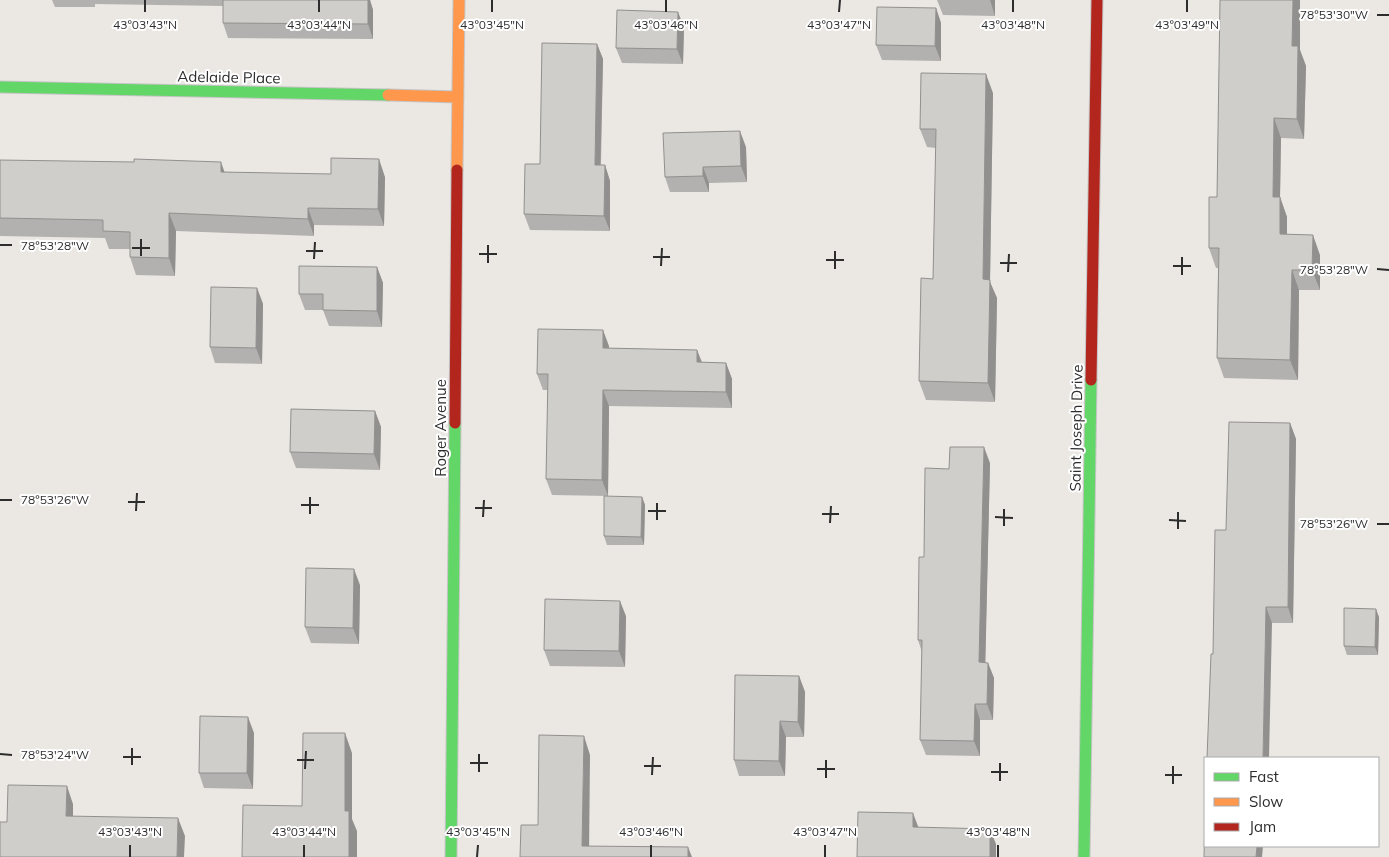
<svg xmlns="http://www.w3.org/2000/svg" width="1389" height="857" font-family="Mulish,sans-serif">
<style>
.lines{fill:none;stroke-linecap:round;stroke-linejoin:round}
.fast-casing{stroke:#c5c4c4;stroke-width:13}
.slow-casing{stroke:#c5c4c4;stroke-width:13}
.jam-casing{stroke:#c5c4c4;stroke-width:13}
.fast{stroke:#63d668;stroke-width:11}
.slow{stroke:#ff974d;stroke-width:11}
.jam{stroke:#b3261e;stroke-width:11}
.wall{fill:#b3b1af}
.shaded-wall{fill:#92908e}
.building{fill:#d0cecb;stroke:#92908e}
.ticks{fill:none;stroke:#2d2d2d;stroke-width:2}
.labels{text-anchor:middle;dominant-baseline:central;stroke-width:4;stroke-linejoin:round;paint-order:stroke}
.street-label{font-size:15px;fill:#2d2d2d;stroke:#fff}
.ticks-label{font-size:12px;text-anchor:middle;fill:#2d2d2d;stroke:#fff;stroke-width:4;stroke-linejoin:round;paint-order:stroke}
</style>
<rect width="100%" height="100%" fill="#ebe8e4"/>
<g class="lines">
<defs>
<path id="fast" d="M0 87 388 95
M451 857 455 423
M1084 857 1091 380"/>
<path id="slow" d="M388 95 458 97
M457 170 459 0"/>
<path id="jam" d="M1091 380 1097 0
M455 423 457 170"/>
</defs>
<use href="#fast" class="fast-casing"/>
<use href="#slow" class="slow-casing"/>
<use href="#jam" class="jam-casing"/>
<use href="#fast" class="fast"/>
<use href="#slow" class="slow"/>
<use href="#jam" class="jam"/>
</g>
<path class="wall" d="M52 0H370L373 10V39L228 38 223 23V6L95 4V7H55Z
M937 0H995V16L943 15Z
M1220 0H1300V50L1306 66 1304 139 1281 138 1280 197 1287 217V234L1320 255V290H1299L1298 380 1224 378 1217 358 1218 268H1216L1209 248 1217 197Z
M936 8 941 23V61L882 60 876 45Z
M684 27 683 64 622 63 616 48Z
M597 44 603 59 601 165H605L610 181V231L530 230 524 214Z
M993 93 990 282 997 298 995 402 926 400 919 381 933 279 936 148 927 147 920 129Z
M746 147 747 182 709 183V192H670L665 177Z
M0 160 225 172 385 177 384 226 314 225V236L176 231 175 276 136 275 130 257V249H109L105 238 0 236Z
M377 267 383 283 382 327 329 326 323 310H305L299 294Z
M257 288 263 304 262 364 215 363 210 347Z
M609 346V348L697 350 702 362 726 363 732 379V408L609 406 608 496 552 495 546 479 548 390H543L537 374Z
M375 411 381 427 380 470 296 468 290 452Z
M1290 423 1296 439 1293 623H1272L1213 654 1226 530Z
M990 463 985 663H988L994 678 993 720H980V756L926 755 920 740 922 652 918 640 949 469Z
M642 497 645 505 644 545H607L604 536Z
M360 585 359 644 311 643 305 627Z
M626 616 625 667 550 666 544 650Z
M1379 617 1378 655H1347L1344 646Z
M799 676 805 692 804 737H786L785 776H739L734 760Z
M254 733 253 789 204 788 199 773Z"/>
<path class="shaded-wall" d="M368 0H370L373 10V39L368 24Z
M990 0H995V16Z
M1293 0H1300V50L1306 66 1304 139 1297 119 1292 46Z
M936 8 941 23V61L935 46Z
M678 12 684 27 683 64 677 49Z
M597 44 603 59 600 181 595 165Z
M986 74 993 93 990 282 997 298 995 402 988 383 983 279Z
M1274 118 1281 138 1280 197 1287 217V254L1280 234 1273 197Z
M740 131 746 147 747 182 741 166Z
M379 159 385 177 384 226 378 209Z
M221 162 227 179 221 172Z
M605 165 610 181V231L604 216Z
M703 167 709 183V192L703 176Z
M308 208 314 225V236L308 219Z
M169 213 176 231 175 276 169 258Z
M1313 235 1320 255V290L1312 270Z
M377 267 383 283 382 327 377 311Z
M1292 270 1299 290 1298 380 1290 360Z
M257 288 263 304 262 364 256 348Z
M603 330 609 346V364L603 348Z
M697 350 703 366 697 362Z
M726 363 732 379V408L726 392Z
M603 390 609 406 608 496 602 480Z
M375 411 381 427 380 470 374 454Z
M1290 423 1296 439 1293 623 1288 607Z
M984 447 990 463 985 678 979 662Z
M642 497 645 505 644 545 641 537Z
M354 569 360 585 359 644 353 628Z
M620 601 626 616 625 667 619 651Z
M1266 607 1272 623 1269 758H1263Z
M1376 609 1379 617 1378 655 1375 647Z
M988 663 994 678 993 720 987 704Z
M799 676 805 692 804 737 798 722Z
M975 704 980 720V756L974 741Z
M248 717 254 733 253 789 247 773Z
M780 721 786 737 785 776 779 761Z
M345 733 352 753V819L357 831V857H349L345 811Z
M584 736 590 755 589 857 582 846Z
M67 786 73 804V834L66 816Z
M913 813 919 829 913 827Z
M178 818 185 836 184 857H177Z
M990 829 996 844V857H990Z
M1257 846H1263L1262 857H1256Z
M688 847 692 857H688Z"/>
<path class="building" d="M223 0H368V24L223 23Z
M1220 0H1293L1292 46H1298L1297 119 1274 118 1273 197H1280V234L1313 235 1312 270H1292L1290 360 1217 358 1219 248H1209V197H1217Z
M877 7 936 8 935 46 876 45Z
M617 10 678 12 677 49 616 48Z
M542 43 597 44 595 165H605L604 216 524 214 525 164H540Z
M921 73 986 74 983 279 990 280 988 383 919 381 921 278 933 279 936 129H920Z
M740 131 741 166 703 167V176L665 177 663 133Z
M331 158 379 159 378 209 308 208V219L169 213V258L130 257V232L103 231V220L0 218V160L134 162V159L221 162V172L331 174Z
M299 266 377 267V311L323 310V294H299Z
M211 287 257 288 256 348 210 347Z
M538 329 603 330V348L697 350V362L726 363V392L603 390 602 480 546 479 548 374H537Z
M291 409 375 411 374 454 290 452Z
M1229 422 1290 423 1288 607H1266L1263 758H1207L1211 654H1213L1215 530H1226Z
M950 447H984L979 662 988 663 987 704H975L974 741 920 740 922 640H918L919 557H924L925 468 949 469Z
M604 496 642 497 641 537 604 536Z
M306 568 354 569 353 628 305 627Z
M545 599 620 601 619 651 544 650Z
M1344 608 1376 609 1375 647 1344 646Z
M735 675 799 676 798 722 780 721 779 761 734 760Z
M200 716 248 717 247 773H199Z
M303 733H345V811H349V857H242L243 805 302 806Z
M539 735 584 736 582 846 688 847V857H520L521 825H538Z
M8 785 67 786 66 816 178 818 177 857H0V822H7Z
M858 812 913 813V827L990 829V857H857Z
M1205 817V846H1257L1256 857H1204Z"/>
<path class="ticks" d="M145 12V0M319 12V0M492 12V0M666 12V0M839 12 840 0M1013 12V0M1187 12V0M1377 15H1389M0 245H12M132 248H150M306 251H323M479 254H497M141 256V239M653 257H670M314 259 315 242M826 260H844M488 263V245M1000 263H1017M661 266 662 248M1173 266H1191M835 269V251M1377 269 1389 270M1008 272 1009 254M1182 275V257M0 500H12M128 502H145M301 505H319M475 508H492M136 511 137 493M648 511H666M310 514V497M822 514H839M483 517 484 500M995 517 1013 518M657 520V503M1169 520 1186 521M830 523 831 506M1377 524H1389M1004 526V509M1178 529V512M0 754 12 755M123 757H141M297 760H314M470 763H488M132 765V748M644 766H661M305 769 306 751M817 769H835M479 772V754M991 772H1008M652 775 653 757M1165 775H1182M826 778V760M1000 781V763M1173 784V766M130 857V845M304 857V845M477 857 478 845M651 857V845M825 857V845M998 857V845"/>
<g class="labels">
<g class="street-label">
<text transform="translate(229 77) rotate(1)">Adelaide Place</text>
<text transform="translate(440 428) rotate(-90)">Roger Avenue</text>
<text transform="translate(1076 428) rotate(-89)">Saint Joseph Drive</text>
</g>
</g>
<g class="ticks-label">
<text x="1334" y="19">78°53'30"W</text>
<text x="145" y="29">43°03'43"N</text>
<text x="319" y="29">43°03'44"N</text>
<text x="492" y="29">43°03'45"N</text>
<text x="666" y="29">43°03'46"N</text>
<text x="839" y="29">43°03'47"N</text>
<text x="1013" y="29">43°03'48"N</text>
<text x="1187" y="29">43°03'49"N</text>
<text x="55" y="250">78°53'28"W</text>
<text x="1334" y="274">78°53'28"W</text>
<text x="55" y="504">78°53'26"W</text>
<text x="1334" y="528">78°53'26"W</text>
<text x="55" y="759">78°53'24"W</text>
<text x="130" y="836">43°03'43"N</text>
<text x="304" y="836">43°03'44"N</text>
<text x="478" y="836">43°03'45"N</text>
<text x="651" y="836">43°03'46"N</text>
<text x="825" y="836">43°03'47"N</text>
<text x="998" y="836">43°03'48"N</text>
</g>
<rect x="1204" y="757" width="175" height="90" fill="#ffffff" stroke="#ababab"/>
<rect x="1214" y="773" width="25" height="8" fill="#63d668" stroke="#ababab"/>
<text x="1249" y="782" font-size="15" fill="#2d2d2d">Fast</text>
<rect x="1214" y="798" width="25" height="8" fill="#ff974d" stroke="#ababab"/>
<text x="1249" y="807" font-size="15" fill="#2d2d2d">Slow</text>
<rect x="1214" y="823" width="25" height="8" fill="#b3261e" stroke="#ababab"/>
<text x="1249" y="832" font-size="15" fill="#2d2d2d">Jam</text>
</svg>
